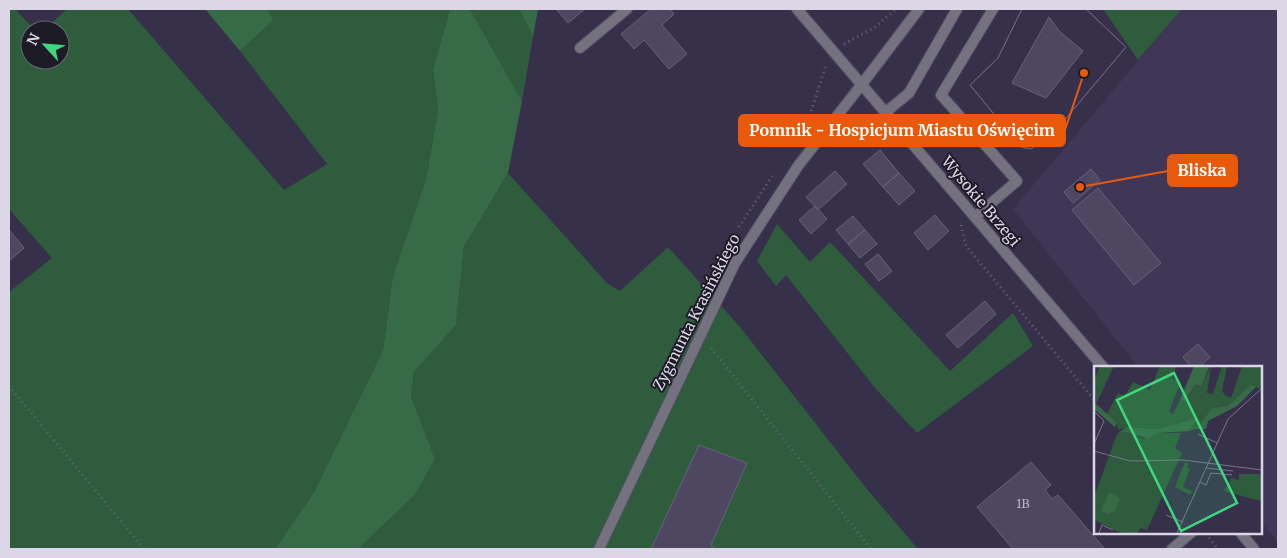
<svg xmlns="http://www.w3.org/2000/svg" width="1287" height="558" font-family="Merriweather,serif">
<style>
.built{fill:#403757}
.green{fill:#2e5c3d}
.forest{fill:#376a47}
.building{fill:#4d4761;stroke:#68617d;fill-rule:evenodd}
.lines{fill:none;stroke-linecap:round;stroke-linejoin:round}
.service-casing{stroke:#554e66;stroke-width:12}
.minor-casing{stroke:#554e66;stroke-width:12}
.tertiary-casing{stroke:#554e66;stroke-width:12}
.path{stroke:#69637a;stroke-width:3;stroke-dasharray:1 4;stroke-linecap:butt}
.service{stroke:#75727f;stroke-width:10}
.minor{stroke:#75727f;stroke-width:10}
.tertiary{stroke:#75727f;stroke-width:10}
.labels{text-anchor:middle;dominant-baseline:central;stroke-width:4;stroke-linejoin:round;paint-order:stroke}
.number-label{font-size:12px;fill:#b8b3c6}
.street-label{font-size:15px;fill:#dbd7e7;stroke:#1d1b26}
.inset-road{fill:none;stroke:#797389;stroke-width:1}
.view{fill:#3ed77d;fill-opacity:0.15;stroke:#3ed77d;stroke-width:2.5}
.inset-edge{fill:none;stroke:#dbd7e7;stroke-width:2.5}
.leader{fill:none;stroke:#e8590c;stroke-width:2}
.callout-dot{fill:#e8590c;stroke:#1d1b26;stroke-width:2}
.callout{fill:#e8590c;stroke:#e8590c;stroke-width:2}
.callout-label{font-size:16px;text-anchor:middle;font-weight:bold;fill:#fff}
</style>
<rect width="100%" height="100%" fill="#37304a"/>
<path class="built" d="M1182 9H1278V543L1261 521V367H1138L1013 209Z"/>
<path class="green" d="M9 9H15L35 30H30V60H60V30H44L67 9H128L284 190 327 164 240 51 272 20 267 9H450L433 69 438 110 426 179 393 275 383 350 314 492 275 549H9V292L52 258 9 209Z
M470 9H519L533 37 522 101Z
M1103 9H1182L1138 60Z
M508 173 608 284 620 291 668 247 740 327 866 488 918 549H358L415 495 435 459 411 396 414 372 456 325 464 247Z
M777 224 810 262 830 242 950 371 1013 313 1033 346 917 433 875 388 786 275 776 286 757 261Z"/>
<path class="forest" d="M205 9H267L273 20 240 51Z
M450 9H470L522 101 508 173 464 247 456 325 414 372 411 396 435 459 415 495 358 549H275L314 492 383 350 393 275 426 179 438 110 433 69Z
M519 9H538L533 37Z"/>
<path class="building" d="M556 9H585L568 23Z
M651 9H670L674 14 662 25 687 54 669 69 644 40 634 49 621 34Z
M1022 9H1086L1126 47 1062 123 1031 149 1021 147 970 85 998 58ZM1049 17 1059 31 1083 51 1046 98 1012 83Z
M1022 9H1086L1126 47 1062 123 1031 149 1021 147 970 85 998 58Z
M880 150 899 173 883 187 863 164Z
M1091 169 1100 180 1073 203 1064 192Z
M835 171 847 184 818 210 806 197Z
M899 173 915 191 899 205 883 187Z
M1098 188 1161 263 1134 285 1072 210Z
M815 206 827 219 811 234 799 220Z
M935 215 949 231 928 250 914 233Z
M853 216 865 230 848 244 836 230Z
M865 230 877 244 860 258 848 244Z
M10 231 24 248 9 261V232Z
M878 254 892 271 879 281 865 264Z
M985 301 996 314 958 348 946 335Z
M1198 344 1210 357 1199 367H1191L1183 357Z
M699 445 747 463 711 545 714 549H651Z
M1031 462 1051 485 1045 490 1052 499 1058 495 1105 549H1013L977 507Z"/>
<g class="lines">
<defs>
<path id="service" d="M580 48 627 9
M886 112 909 93 957 9
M975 217 1017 181 941 95 993 9
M1172 549 1192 532"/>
<path id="minor" d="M599 549 735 263 798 166 862 84"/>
<path id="tertiary" d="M797 9 1103 367
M862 84 919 9
M1240 532 1254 549"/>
</defs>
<use href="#service" class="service-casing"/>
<use href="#minor" class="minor-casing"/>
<use href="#tertiary" class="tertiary-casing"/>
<path class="path" d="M844 44 875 27 896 9
M805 130 826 65
M961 225 966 246 1096 402
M739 227 772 176
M711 348 871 549
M9 386 144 549
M1206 534 1218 549"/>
<use href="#service" class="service"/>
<use href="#minor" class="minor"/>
<use href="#tertiary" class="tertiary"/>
</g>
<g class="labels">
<g class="number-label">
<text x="1023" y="503">1B</text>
</g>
<g class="street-label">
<text transform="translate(981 201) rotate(50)">Wysokie Brzegi</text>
<text transform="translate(696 312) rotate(-63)">Zygmunta Krasińskiego</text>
</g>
</g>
<g transform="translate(1094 366)">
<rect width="168" height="168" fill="#37304a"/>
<path d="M6 0H20L2 38 0 15ZM66 0H82L78 12 87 16 75 45 79 48 86 34 91 35 101 19 108 20 117 0 113 27 119 28 128 0H133L128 25 131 29 137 32 148 0H167V21L165 23 157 18 134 40 118 42 102 63 95 65 103 53 63 63 32 61 24 64 23 57 13 48 24 27 31 30 39 16 56 24ZM30 66 50 73 62 67H87L81 82 88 87 53 164 47 162 43 167H27L0 154V131L23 68ZM91 96 95 97 93 102 96 103 89 121 98 125 96 129 81 121ZM145 108H167V135L130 125 137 112 145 114Z" fill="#2e5c3d"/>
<path d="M100 0 115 1 108 20 101 19 91 35 86 34ZM157 18 162 21 143 40 114 55 112 63H102L118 42 134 40ZM0 36 23 57 21 61 0 43ZM104 52 95 65 62 67 55 73 30 66 23 68 32 61 63 63ZM15 126 26 132 21 145 13 148 7 145Z" fill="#376a47"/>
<path class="inset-road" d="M0 45 10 55 0 78M104 68 123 77M0 85 36 95 89 94 168 104M112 102 139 105M106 116 112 119 117 107 138 109M72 149 89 156M5 167 8 159 19 164M83 167 134 53 168 22"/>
<path class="view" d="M80 7 143 137 87 165 23 34Z"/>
<rect width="168" height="168" class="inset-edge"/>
</g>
<path class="leader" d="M1084 73L1065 130M1080 187L1168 171"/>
<g class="callout-dot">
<circle cx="1084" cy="73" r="5"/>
<circle cx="1080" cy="187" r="5"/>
</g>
<g class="callout">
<rect x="739" y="115" width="326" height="31" rx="5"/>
<rect x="1168" y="155" width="69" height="31" rx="5"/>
</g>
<g class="callout-label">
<text x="902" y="136">Pomnik - Hospicjum Miastu Oświęcim</text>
<text x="1202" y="176">Bliska</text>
</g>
<rect width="1287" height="558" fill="none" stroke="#dbd7e7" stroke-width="20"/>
<g transform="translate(45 45) rotate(296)"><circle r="24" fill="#1d1b26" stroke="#696673"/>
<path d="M0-4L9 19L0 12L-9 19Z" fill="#3ed77d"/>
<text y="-8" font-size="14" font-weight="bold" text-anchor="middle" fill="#dbd7e7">N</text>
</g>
</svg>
